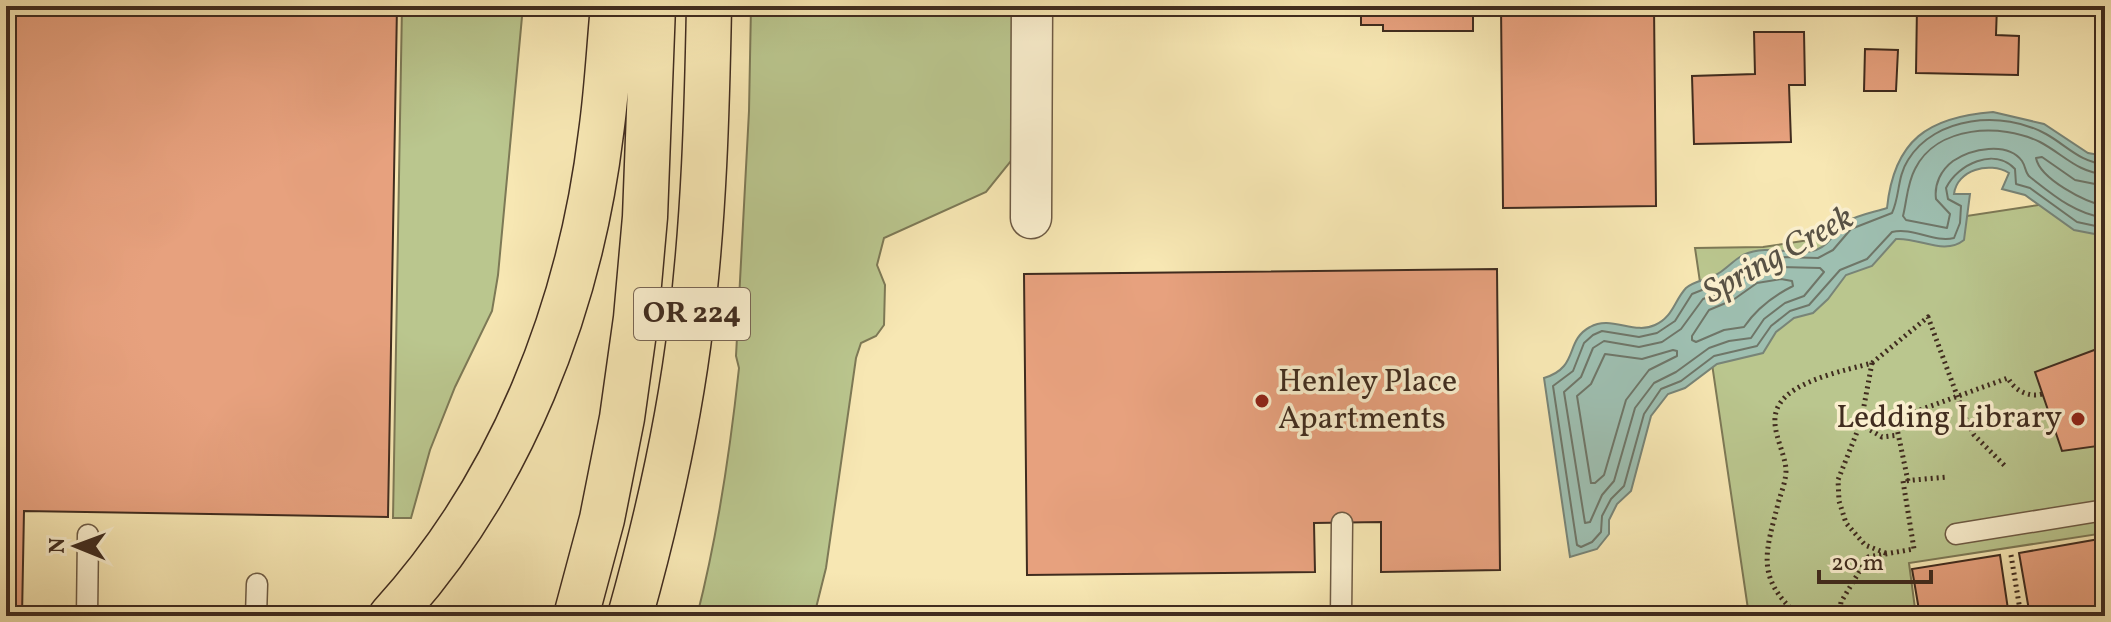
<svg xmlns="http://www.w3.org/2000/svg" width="2111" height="622" font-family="Vollkorn,serif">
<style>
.green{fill:#bac68e;stroke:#7d7956;stroke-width:2}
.water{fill:#9ebfb1;stroke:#788477;stroke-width:2}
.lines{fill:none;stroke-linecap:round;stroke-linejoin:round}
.shore{stroke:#6f7668;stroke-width:2}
.building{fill:#e7a17e;stroke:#402c1f;stroke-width:2}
.service-casing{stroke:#6e5b44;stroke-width:23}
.minor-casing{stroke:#6e5b44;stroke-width:43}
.trunk-casing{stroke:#402c1f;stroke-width:47}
.path{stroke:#402c1f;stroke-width:5;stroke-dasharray:2 4;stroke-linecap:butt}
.service{stroke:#faefce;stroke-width:20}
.minor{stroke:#faefce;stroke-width:40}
.trunk{stroke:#f7e7b3;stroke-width:44}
.poi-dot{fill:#8f2418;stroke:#faefce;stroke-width:3}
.labels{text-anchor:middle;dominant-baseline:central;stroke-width:7;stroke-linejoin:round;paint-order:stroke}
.shield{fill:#faefce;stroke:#786654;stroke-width:2}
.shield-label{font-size:30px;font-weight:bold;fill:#402c1f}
.poi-label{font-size:32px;fill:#402c1f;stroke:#faefce;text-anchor:start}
.water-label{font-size:34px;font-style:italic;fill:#585144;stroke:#faefce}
</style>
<rect width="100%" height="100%" fill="#f7e7b3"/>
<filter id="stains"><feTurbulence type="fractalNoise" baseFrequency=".0025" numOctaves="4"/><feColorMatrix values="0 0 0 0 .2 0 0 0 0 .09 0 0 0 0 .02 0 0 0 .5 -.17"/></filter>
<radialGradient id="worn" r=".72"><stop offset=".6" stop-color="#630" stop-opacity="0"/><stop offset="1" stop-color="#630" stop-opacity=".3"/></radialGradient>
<path class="green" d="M402 6H523L498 275 492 311 455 387 430 450 411 518H393Z
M751 6H1012L1011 161 986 192 884 238 877 265 885 285 884 325 876 336 861 343 856 358 826 568 814 616H697C718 534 730 452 739 368L736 356 749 111Z
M2105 195V533L1909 563 1916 616H1749L1695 248 1763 247Z"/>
<path class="water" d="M1993 112 2044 124 2088 153 2105 156V236L2074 230 2025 195 2002 189 2009 173C1989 161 1957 170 1954 194H1970L1964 240C1944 256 1919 237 1896 239L1872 266 1846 275 1828 299 1813 313 1794 318 1776 332 1763 353 1717 364 1685 388 1668 394 1651 416 1631 491 1617 504 1609 520V534L1597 549 1570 557 1544 378C1580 367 1564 341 1590 327 1611 315 1634 335 1655 325 1673 317 1674 301 1686 288 1695 280 1709 280 1719 273 1727 268 1734 260 1743 255 1769 243 1795 257 1816 250 1831 245 1834 230 1846 222 1857 215 1875 212 1887 208 1894 140 1928 117 1993 112Z"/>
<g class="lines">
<path class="shore" d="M2105 164C2081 163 2066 145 2046 134 2003 110 1935 116 1908 160 1897 177 1900 196 1892 213L1851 229 1833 250 1818 258 1781 257 1747 263 1722 282 1692 294 1675 321 1657 333 1639 337 1602 331 1593 335 1584 343 1573 371 1553 386 1577 545 1581 547 1592 542 1601 532 1602 516 1611 499 1624 486 1644 414 1661 389 1681 381 1714 356 1757 346 1771 326 1790 311 1809 305 1840 270 1867 259 1892 232C1913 227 1934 243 1954 238L1960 223 1961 206 1948 199 1946 188C1958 164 1994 147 2015 169L2016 184 2030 188 2077 222 2105 228
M2105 174C2078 173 2063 154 2040 142 2001 123 1937 125 1915 169 1907 184 1907 200 1903 216L1906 220 1947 228 1950 214 1936 199C1934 184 1941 170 1953 161 1971 149 2007 141 2022 161 2026 167 2025 173 2030 177 2053 195 2075 214 2105 218
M2105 186 2075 180 2042 157 2036 158C2040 179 2085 202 2105 206
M1781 267 1820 268 1824 272 1804 296 1785 303 1764 319 1751 338 1729 341 1709 348 1676 372 1654 383 1635 408 1614 481 1602 495 1590 522 1585 523 1564 392 1581 377 1593 348 1604 341 1639 347 1662 342 1681 329 1703 299 1727 290 1752 272Z
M1781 279 1792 281 1793 286C1773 296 1757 308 1744 327L1724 330 1696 342 1692 340V336L1709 310 1733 300 1757 283Z
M1673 350 1677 351V356L1649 370 1626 400 1604 475 1595 483H1591L1577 396 1591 384 1605 354 1642 359Z"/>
</g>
<path class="building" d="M6 6H397L388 517 24 511 22 616H6Z
M1361 6H1473V31H1383V25H1361Z
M1501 6H1654L1656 206 1503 208Z
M1917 6H1997L1996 35 2019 36 2018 75 1916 73Z
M1754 32H1804L1805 85H1789L1791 142 1694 144 1692 76 1755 74Z
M1865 49 1898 50 1896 91H1864Z
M1497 269 1500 570 1381 572V522L1314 523 1315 572 1027 575 1024 274Z
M2105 346V445L2062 451 2035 372Z
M2105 538V616H2030L2019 553Z
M2000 555 2009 616H1920L1912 569Z"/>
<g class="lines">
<defs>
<path id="service" d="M1956 534 2105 510
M87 616 88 535
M256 616 257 584
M1341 616 1342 523"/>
<path id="minor" d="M1031 218 1032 6"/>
<path id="trunk" d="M391 616C511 485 580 308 601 133 607 91 609 48 613 6
M576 616 602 519 622 418 636 318 645 217 653 6
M630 616C657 520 679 423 691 323 704 218 707 111 709 6"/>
</defs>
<use href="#service" class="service-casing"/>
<use href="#minor" class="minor-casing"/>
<use href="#trunk" class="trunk-casing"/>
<path class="path" d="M1872 363 1928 317 1965 417 1974 435 2006 467
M1860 424 1882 437 1898 435
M1908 481 1895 419 2008 378C2014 390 2029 398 2042 394
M2011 555 2021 616
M1799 616C1754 577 1766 552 1779 500 1782 491 1786 480 1786 470 1785 450 1767 425 1779 405 1793 380 1847 370 1872 363L1861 422 1838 480 1839 501 1846 523 1865 545 1888 554
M1839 616 1841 602 1868 557 1914 549 1903 481 1947 477"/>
<use href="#service" class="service"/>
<use href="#minor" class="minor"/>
<use href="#trunk" class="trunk"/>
</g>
<g class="poi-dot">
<circle cx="1262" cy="401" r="8"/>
<circle cx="2078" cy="419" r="8"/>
</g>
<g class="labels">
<rect class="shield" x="634" y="288" width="116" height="52" rx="6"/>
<g class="shield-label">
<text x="692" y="314">OR 224</text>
</g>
<g class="poi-label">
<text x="1278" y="383">Henley Place<tspan x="1278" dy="37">Apartments</tspan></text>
<text x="2062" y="419" text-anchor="end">Ledding Library</text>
</g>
<g class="water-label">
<text transform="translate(1779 256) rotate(-29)">Spring Creek</text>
</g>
</g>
<rect width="2111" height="622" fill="none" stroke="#f7e7b3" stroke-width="32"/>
<rect x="8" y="8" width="2095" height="606" fill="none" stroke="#402c1f" stroke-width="4"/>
<rect x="16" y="16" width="2079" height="590" fill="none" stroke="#402c1f" stroke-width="2"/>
<g transform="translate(76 546) rotate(271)" stroke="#faefce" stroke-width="6" paint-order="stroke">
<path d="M0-6L14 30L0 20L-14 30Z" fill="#402c1f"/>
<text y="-12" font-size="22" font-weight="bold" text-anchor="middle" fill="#402c1f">N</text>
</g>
<path d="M1819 570v12h112v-12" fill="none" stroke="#402c1f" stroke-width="4"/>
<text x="1831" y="570" font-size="24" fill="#402c1f" stroke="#faefce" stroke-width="6" paint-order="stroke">20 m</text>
<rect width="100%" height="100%" filter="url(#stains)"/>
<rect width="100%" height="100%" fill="url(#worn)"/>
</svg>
